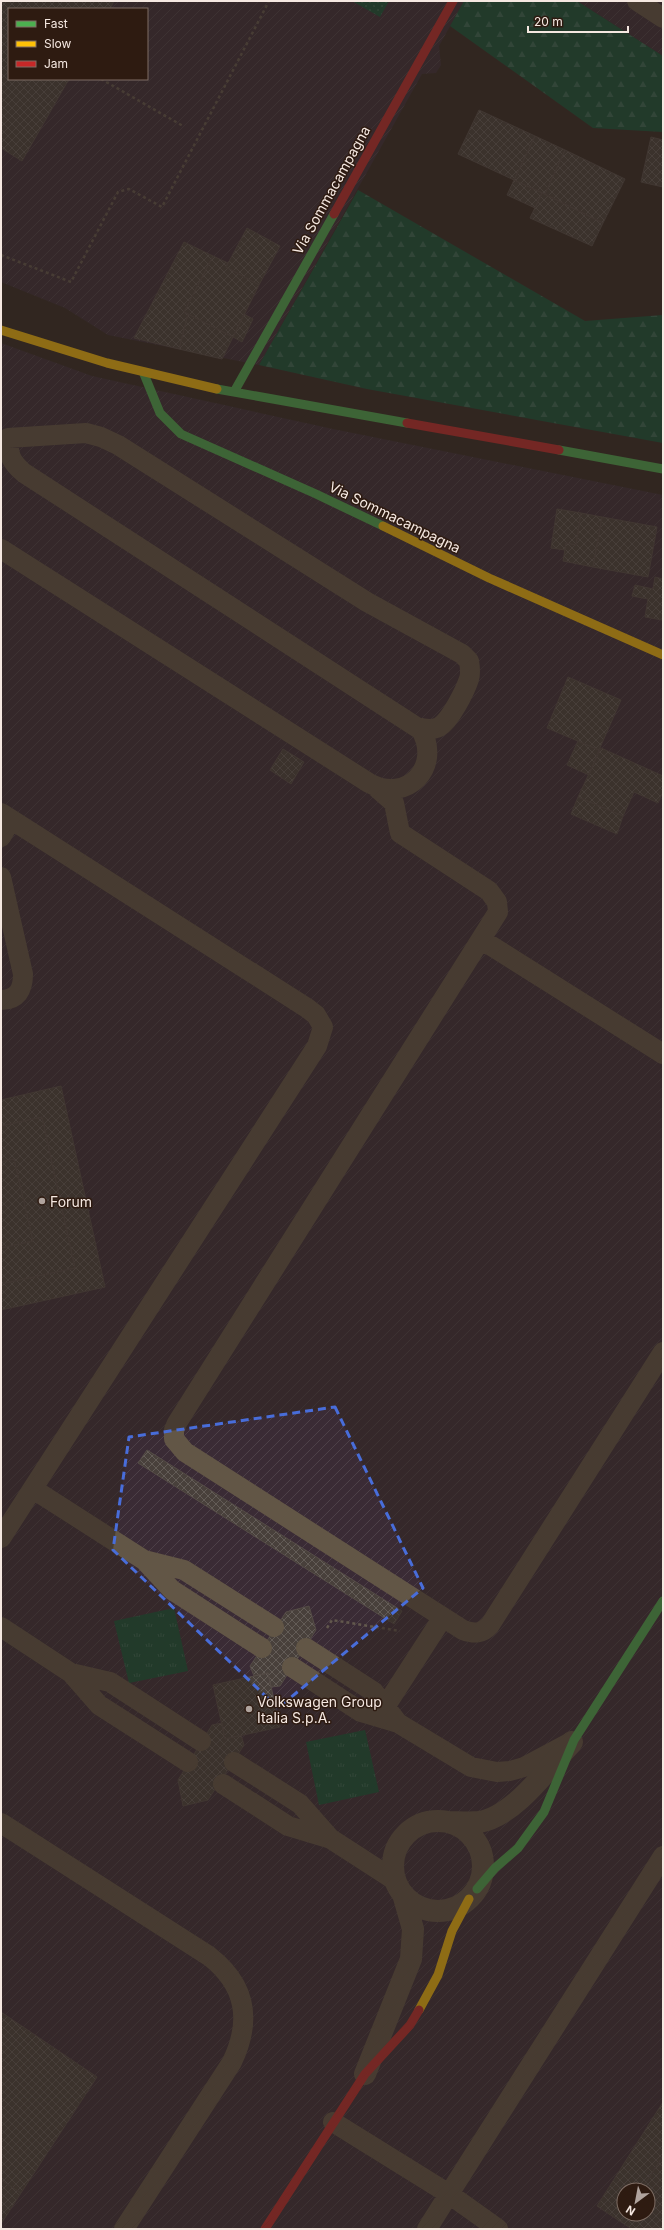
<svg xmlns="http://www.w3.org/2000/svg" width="664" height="2230" font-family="Inter,sans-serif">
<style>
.industrial{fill:url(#industrial-furrows);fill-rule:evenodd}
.grass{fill:url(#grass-tufts)}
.forest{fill:url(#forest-firs)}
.garden{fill:url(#garden-dots)}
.building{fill:url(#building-cross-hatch);stroke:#544b46}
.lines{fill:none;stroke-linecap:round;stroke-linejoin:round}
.path{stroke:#62584d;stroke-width:2.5;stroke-dasharray:3 3;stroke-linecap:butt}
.lane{stroke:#625646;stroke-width:20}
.street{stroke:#625646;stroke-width:22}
.fast{stroke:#4caf50;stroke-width:9}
.slow{stroke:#ffc107;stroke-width:9}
.jam{stroke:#c62828;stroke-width:9}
.marked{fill:none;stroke:#486dda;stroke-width:3;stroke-dasharray:8 5;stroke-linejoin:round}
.poi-dot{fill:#b0a49e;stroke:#2e1b11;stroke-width:1.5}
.labels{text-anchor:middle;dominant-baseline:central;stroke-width:3;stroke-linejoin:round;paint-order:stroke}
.street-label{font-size:14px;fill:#f5e8e1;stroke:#2e1b11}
.poi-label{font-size:14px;fill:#f5e8e1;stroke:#2e1b11;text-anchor:start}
</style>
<defs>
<pattern id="industrial-furrows" width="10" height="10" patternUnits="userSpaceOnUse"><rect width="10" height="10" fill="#3a2b35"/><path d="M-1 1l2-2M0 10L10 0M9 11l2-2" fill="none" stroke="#4d4048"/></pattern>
<pattern id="grass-tufts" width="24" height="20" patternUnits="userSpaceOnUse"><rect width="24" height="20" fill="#105337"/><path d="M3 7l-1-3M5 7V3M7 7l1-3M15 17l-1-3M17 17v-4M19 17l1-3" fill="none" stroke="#336c54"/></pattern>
<pattern id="forest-firs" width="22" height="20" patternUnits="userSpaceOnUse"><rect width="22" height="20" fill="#105337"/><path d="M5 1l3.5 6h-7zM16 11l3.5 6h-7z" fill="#336c54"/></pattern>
<pattern id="garden-dots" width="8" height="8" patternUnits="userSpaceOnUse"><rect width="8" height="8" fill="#105337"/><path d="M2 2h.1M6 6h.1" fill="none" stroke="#336c54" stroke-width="1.8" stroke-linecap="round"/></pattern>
<pattern id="building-cross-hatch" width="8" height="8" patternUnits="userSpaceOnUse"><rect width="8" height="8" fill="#48403b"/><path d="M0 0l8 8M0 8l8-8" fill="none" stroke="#635c57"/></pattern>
</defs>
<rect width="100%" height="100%" fill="#312721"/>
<path class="industrial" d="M1 1H464L439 46 441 65 436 73 422 74 259 365 108 335 65 308 1 282ZM9 9H147V79H9Z
M577 1H663V56Z
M1 343 92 376 333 429 663 495V2229H1ZM624 2190H648V2214H624Z"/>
<path class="grass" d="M174 1608 188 1671 129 1683 114 1621Z
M365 1730 379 1792 319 1805 306 1742Z"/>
<path class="forest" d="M464 1H577L663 56V132L593 128 450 26Z
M358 190 585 321 663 315V443L367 389 259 365Z"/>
<path class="garden" d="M352 1H389L380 17Z"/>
<path class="building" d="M1 1H114L110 9H9V79H69L22 161 1 148Z
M479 110 535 136 514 180 458 154Z
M535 136 565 150 545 194 514 180Z
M651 137 663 140V187L641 182Z
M565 150 625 179 603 223 545 194Z
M514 180 542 193 535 208 507 195Z
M542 193 603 223 592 246 530 218Z
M247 228 280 246 259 285 226 267Z
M184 242 213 256 184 312 188 314 179 349 134 338Z
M213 256 228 263 226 267 259 285 233 337 184 312Z
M188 314 233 337 222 359 179 349Z
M244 314 253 319 242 342 233 337Z
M557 509 581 513 576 545 566 543 565 550 551 548Z
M581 513 602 517 593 567 563 561 566 543 576 545Z
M602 517 657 527 648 577 593 567Z
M655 577 663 579 662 620 645 617 648 599 632 596 635 585 653 589Z
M568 677 621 700 599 750 547 728Z
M578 741 599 750 589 775 567 765Z
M601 748 663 776V792L658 803 634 792 623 816 578 797Z
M283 749 304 762 291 784 270 770Z
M578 797 623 816 617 834 571 814Z
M61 1086 105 1287 1 1310V1284L75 1268 42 1117 1 1126V1100Z
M42 1117 75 1268 1 1284V1248L33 1241 14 1159 1 1162V1126Z
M14 1159 33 1241 1 1248V1162Z
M147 1450 402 1611 394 1624 138 1463Z
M309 1606 316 1630 280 1686 271 1687 268 1673 254 1676 250 1666 286 1612Z
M268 1673 280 1727 225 1739 213 1685Z
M222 1723 225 1739 241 1735 244 1745 208 1800 183 1806 178 1780 212 1725Z
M1 2012 97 2077 21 2193 1 2180Z
M663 2102V2156L641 2190H624V2214H626L621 2222 597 2206Z
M663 2156V2229H632L621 2222 626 2214H648V2190H641Z
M1 2180 21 2193 1 2224Z"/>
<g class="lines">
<path class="path" d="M101 79 183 126
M1 255 71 282 118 192 129 189 162 207 269 1
M327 1628 332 1620 400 1631"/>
<path class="lane" d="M637 1 663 18
M1 549 369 783C407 804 442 767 421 730L24 473C10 461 9 456 8 438L86 433 101 437 118 445 367 602 462 654 469 661C470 667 471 673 469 679 465 691 450 721 439 727 431 731 423 729 415 726
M377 788 394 803 400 833 489 891 497 902 498 912 177 1423 174 1430V1439L185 1452 463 1630C474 1634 482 1634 490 1625L663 1352
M1 813 307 1008 316 1015 323 1027 317 1046 1 1538
M1 837 11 820
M1 877 23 974C23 990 17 1000 1 1000
M482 940 663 1054
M33 1489 144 1560 184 1570 274 1627
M144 1560 172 1590 262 1648
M1 1627 71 1673 110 1682 201 1741
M306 1648 374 1692 398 1723
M292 1667 361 1712 398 1723 471 1767 497 1772 510 1771 524 1767 569 1743
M71 1673 99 1705 188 1762
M385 1707 443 1617
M234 1762 300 1804 330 1838
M223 1784 288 1826 331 1839 396 1881
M1 1823 209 1956C246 1985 252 2020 232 2062L124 2229
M333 2122 449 2194 663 1856
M427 2229 449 2194 498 2229"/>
<path class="street" d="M393 1866a45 45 0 1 1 90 0a45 45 0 1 1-90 0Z
M448 1822C458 1822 469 1823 479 1822 514 1817 549 1767 572 1742
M365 2074 411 1959 413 1929 403 1894"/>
<path class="fast" d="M144 374 160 413 181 434 316 494 383 526
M217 389 407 423
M234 392 334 214
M559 450 663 469
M477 1889 495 1868 518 1848 544 1812 574 1740 663 1601"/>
<path class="slow" d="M1 330 107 363 217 389
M383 526 489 578 663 655
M419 2010 438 1975 452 1931 469 1899"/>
<path class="jam" d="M334 214 453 1
M407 423 559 450
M265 2229 365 2074 410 2025 419 2010"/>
</g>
<path d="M0 0H664V2230H0ZM335 1407 423 1588 278 1708 113 1550 129 1437Z" fill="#312721" fill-opacity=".55" fill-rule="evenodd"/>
<path class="marked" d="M335 1407 423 1588 278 1708 113 1550 129 1437Z"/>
<g class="poi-dot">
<circle cx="42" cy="1201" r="4"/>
<circle cx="249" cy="1709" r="4"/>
</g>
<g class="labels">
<g class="street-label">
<text transform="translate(331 190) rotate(-61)">Via Sommacampagna</text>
<text transform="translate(395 517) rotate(26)">Via Sommacampagna</text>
</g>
<g class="poi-label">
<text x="50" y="1201">Forum</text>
<text x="257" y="1701">Volkswagen Group<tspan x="257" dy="16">Italia S.p.A.</tspan></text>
</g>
</g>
<rect width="664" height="2230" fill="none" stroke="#f5e8e1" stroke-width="4"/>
<rect x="8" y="8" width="140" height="72" fill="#2e1b11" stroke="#7e6d64"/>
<rect x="16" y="21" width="20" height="6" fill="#4caf50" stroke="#7e6d64"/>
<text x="44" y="28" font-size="12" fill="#f5e8e1">Fast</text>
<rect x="16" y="41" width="20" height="6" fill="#ffc107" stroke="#7e6d64"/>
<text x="44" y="48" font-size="12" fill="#f5e8e1">Slow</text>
<rect x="16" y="61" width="20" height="6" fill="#c62828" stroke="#7e6d64"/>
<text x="44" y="68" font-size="12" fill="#f5e8e1">Jam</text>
<g transform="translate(636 2202) rotate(212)"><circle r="19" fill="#2e1b11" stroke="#7e6d64"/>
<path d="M0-3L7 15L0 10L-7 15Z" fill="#b0a49e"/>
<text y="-6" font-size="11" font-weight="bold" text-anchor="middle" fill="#f5e8e1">N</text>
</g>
<path d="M528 26v6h100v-6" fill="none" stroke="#f5e8e1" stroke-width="2"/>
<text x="534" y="26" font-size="12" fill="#f5e8e1" stroke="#2e1b11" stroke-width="3" paint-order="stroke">20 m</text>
</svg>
